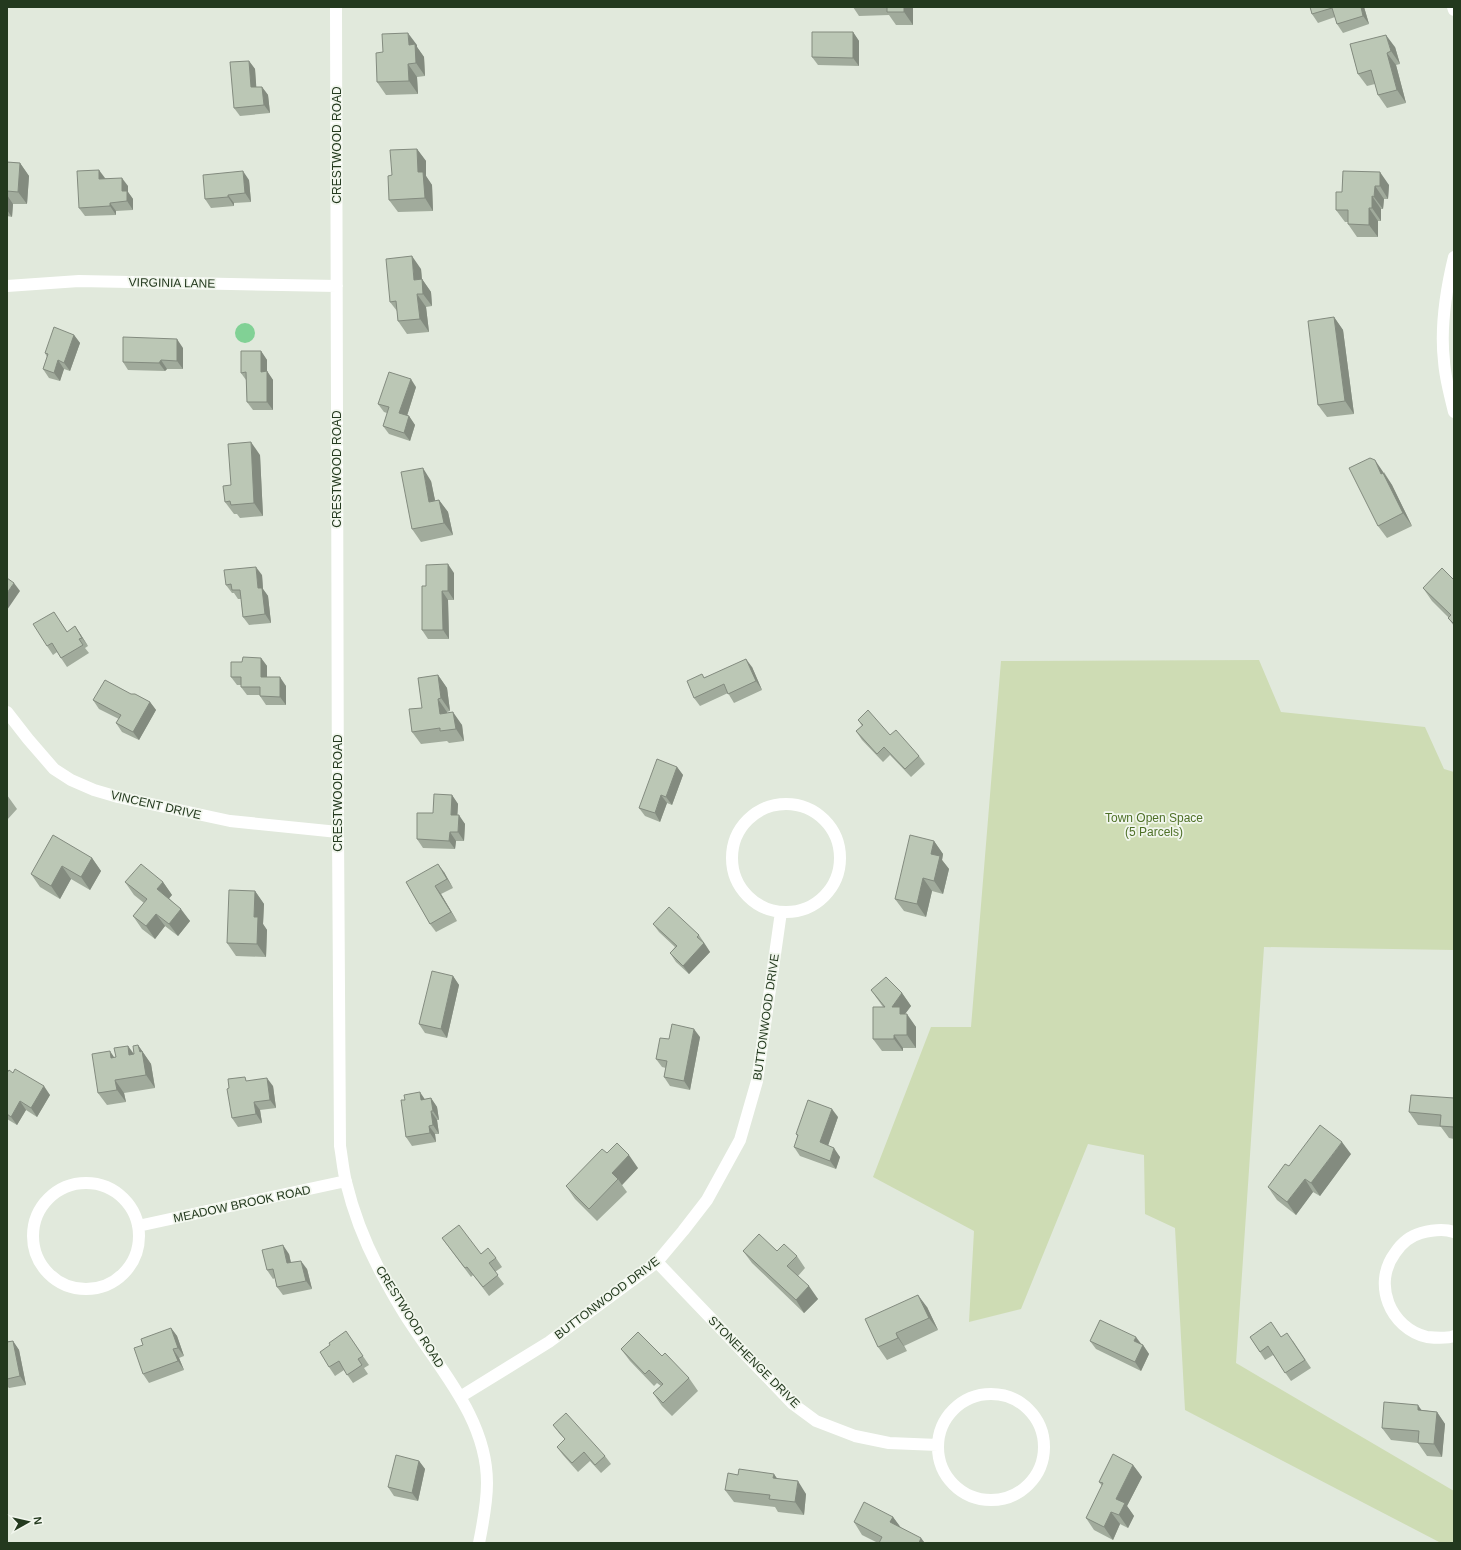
<svg xmlns="http://www.w3.org/2000/svg" width="1461" height="1550" font-family="Arial,sans-serif">
<style>
.green{fill:#cedcb4}
.water{fill:#81d195}
.lines{fill:none;stroke-linecap:round;stroke-linejoin:round}
.minor{stroke:#fff;stroke-width:12}
.wall{fill:#a1ab9c}
.shaded-wall{fill:#838b7f}
.building{fill:#bbc7b5;stroke:#838b7f}
.labels{text-anchor:middle;dominant-baseline:central;stroke-width:3.5;stroke-linejoin:round;paint-order:stroke}
.street-label{font-size:12px;fill:#23391e;stroke:#f1f6ed}
.park-label{font-size:12px;fill:#4e7027;stroke:#f1f6ed}
</style>
<rect width="100%" height="100%" fill="#e1e9dc"/>
<path class="green" d="M1259 660 1281 712 1425 727 1444 769 1454 772V950L1264 947 1236 1363 1454 1491V1543H1441L1185 1410 1175 1228 1145 1214 1144 1155 1088 1144 1021 1309 969 1322 974 1231 873 1177 931 1027H971L1001 661Z"/>
<path class="water" d="M235 333a10 10 0 1 1 20 0a10 10 0 1 1-20 0Z"/>
<g class="lines">
<path class="minor" d="M336 7 338 832 340 1146C342 1157 343 1170 346 1182 353 1211 364 1240 378 1267 388 1286 399 1306 411 1324 443 1373 487 1421 487 1483 487 1504 483 1523 479 1543
M1453 7 1454 10
M1454 257C1446 290 1440 327 1444 361 1445 378 1450 395 1454 412
M7 286 79 281 337 286
M7 712 28 739 54 769 71 780 94 790 118 797 230 821 338 832
M732 858a54 54 0 1 1 108 0a54 54 0 1 1-108 0Z
M33 1236a53 53 0 1 1 106 0a53 53 0 1 1-106 0Z
M138 1226 346 1181
M1454 1232C1443 1228 1432 1230 1421 1233 1410 1236 1401 1244 1395 1253 1372 1284 1390 1328 1427 1337 1436 1338 1446 1339 1454 1336
M657 1262 793 1404 816 1421 855 1436 889 1443 938 1445
M938 1447a53 53 0 1 1 106 0a53 53 0 1 1-106 0Z
M460 1397 549 1342 657 1262 683 1231 707 1200 740 1140 757 1081 781 912"/>
</g>
<path class="wall" d="M853 7H913V25H896L889 15 859 16Z
M1310 7H1364L1369 24 1343 33 1337 24 1335 17 1318 23 1312 14Z
M853 32 859 41V66L818 65 812 57Z
M1350 44 1395 47 1400 64 1396 65 1406 103 1387 108 1378 95 1375 84 1367 86 1358 74Z
M417 45V47L424 57 425 76 417 77 418 94 386 95 377 82 383 52Z
M249 61 255 69 256 87H262L268 95 270 113 240 116 234 108Z
M417 149 426 161V176L432 185 433 211 398 212 389 200 392 175Z
M7 162 20 163 29 176 27 204H13L12 217 7 216Z
M1343 171 1389 185 1388 199H1384L1383 209H1381V221H1378V237H1357L1348 224V222H1345L1336 210 1342 192Z
M105 178 128 186V192L133 199V210L116 211V215L85 216 79 208Z
M249 180 251 202 234 203V206L211 208 205 199Z
M421 269 422 279 431 292 432 306 426 307 429 332 407 334 398 321 397 311 390 302Z
M1334 317 1343 330 1354 414 1327 417 1318 405Z
M74 335 80 343 70 371 64 369 60 381 49 378 43 369 47 357 45 353Z
M183 348V369H167L165 371 128 370 123 362Z
M261 351 267 360V371L273 380V410H253L247 402 246 380 241 373Z
M416 387 407 416H409L415 425 410 441 389 434 383 426 387 413 384 412 378 404Z
M260 455 263 516 240 518 237 514H234L225 502 231 485Z
M1384 472 1392 485 1412 526 1387 538 1378 526Z
M431 481 435 501 439 500 448 512 453 535 421 542 412 529Z
M454 573V600H448L449 639H428L422 630 426 586Z
M262 575 263 589 268 596 271 623 249 625 243 617 241 599H238L234 593H232L226 585Z
M1454 580V626L1448 618H1449L1432 601 1423 588Z
M54 612 67 632 75 626 88 646 85 648 89 653 67 667 57 652 53 655 47 646Z
M261 658 267 666V677L286 686V705H266L260 696V695H247L241 687V685H237L231 677 242 662Z
M752 667 762 690 734 703 728 693 700 706 694 698 705 677Z
M438 675 447 688 450 711 447 712V713L462 725 464 741 449 743 447 741 421 744 412 732 422 708Z
M131 694 150 702 156 710 139 740 122 732 116 723 119 719 99 709 93 700Z
M858 720 890 735 919 756 925 764 911 777 890 755 883 762 862 740 856 731 862 726Z
M677 767 683 775 672 805 667 803 660 822 645 816 639 808Z
M7 795 17 809 7 820Z
M452 795 458 804 457 815 465 824 464 841H456L455 849 423 848 417 839 433 813Z
M934 841 943 854 942 860 949 869 943 894 932 891 926 917 904 911 895 899Z
M92 858 101 871 90 890 71 879 60 899 40 887 31 874Z
M444 872 453 888 441 894 457 921 436 932 430 924 406 882Z
M125 882H163L172 895 169 898 190 921 178 936 165 926 155 939 142 929 133 916 144 903 134 895Z
M255 891 264 904 263 924 267 930 266 957 236 956 227 943Z
M653 924 699 935 705 944 710 952 689 974 676 962 670 953 675 947 659 932Z
M453 976 459 985 447 1038 425 1033 419 1024Z
M871 990 902 993 911 1006 905 1014 916 1027V1048H903V1051H882L873 1039 883 1007Z
M700 1037 690 1090 670 1086 664 1077 666 1068 662 1067 656 1059 669 1039Z
M138 1045 151 1064 155 1088 124 1093 126 1102 107 1105 98 1093 114 1058 116 1057 128 1046 134 1054Z
M7 1073 50 1095 37 1117 26 1110 17 1125 7 1119Z
M248 1081 273 1086 276 1108 260 1110 262 1123 238 1127 232 1118 229 1088Z
M431 1098 437 1107 439 1120H437L439 1134H435L436 1142 412 1146 406 1137 425 1099Z
M1454 1098V1139L1449 1138 1441 1127 1418 1125 1409 1112Z
M838 1117 828 1146 840 1157 836 1169 800 1156 794 1147 798 1137 796 1134Z
M607 1153 638 1168 622 1185 627 1192 597 1221 575 1199 566 1186Z
M1351 1154 1320 1196 1313 1192 1296 1215 1277 1200 1268 1187Z
M442 1238 481 1254 496 1258 502 1267 495 1272 504 1284 489 1296 473 1275 471 1277Z
M743 1251H777L797 1256 805 1268 798 1276 818 1299 804 1313 752 1263Z
M289 1254 291 1263 307 1269 312 1289 283 1295 277 1287 275 1278 273 1279 267 1270Z
M927 1307 938 1330 904 1346 907 1351 887 1360 878 1347Z
M171 1328 177 1336 184 1356 179 1358 184 1370 149 1383 143 1374V1345Z
M1250 1337H1281L1293 1341 1311 1368 1291 1381 1273 1355 1265 1360Z
M352 1340 369 1365 364 1368 368 1374 353 1383 344 1370 335 1376 329 1367Z
M13 1341 19 1350 26 1385 9 1388 7 1386V1342Z
M1090 1341 1142 1345H1143L1149 1354 1141 1371 1096 1349Z
M621 1349 662 1356 689 1378 698 1391 672 1416 662 1406 653 1393 661 1386 657 1383 654 1386 630 1361Z
M1422 1410 1437 1412 1445 1424 1442 1457 1427 1456 1418 1443 1391 1440 1382 1428Z
M553 1425 605 1456 611 1464 601 1473 590 1461 578 1472 563 1455 557 1447 565 1439 559 1433Z
M419 1461 425 1469 418 1501 394 1496 388 1487Z
M1133 1465 1142 1477 1127 1506 1134 1516 1128 1528 1120 1524 1113 1540 1094 1530 1086 1518 1102 1486 1099 1482Z
M777 1479 806 1494 804 1515 778 1512 775 1507 734 1502 725 1490Z
M893 1517 900 1527 925 1543H878L862 1535 854 1522Z"/>
<path class="shaded-wall" d="M904 7H913V25L904 12Z
M1361 7H1364L1369 24 1363 16Z
M853 32 859 41V66L853 58Z
M408 33 417 45V47L424 57 425 76 416 63 409 45Z
M1386 35 1395 47 1400 64 1391 51Z
M1387 53 1396 65 1406 103 1397 90Z
M249 61 255 69 257 96 251 87Z
M408 64 417 77 418 94 409 81Z
M262 87 268 95 270 113 264 105Z
M417 149 426 161V176L432 185 433 211 425 198 418 172Z
M20 163 29 176 27 204 18 192Z
M99 170 105 178V187L99 179Z
M243 171 249 180 251 202 245 193Z
M1380 172 1389 185 1388 199 1380 186Z
M122 178 128 186V192L133 199V210L127 201 122 191Z
M1375 186 1384 199 1383 209 1374 197Z
M7 195 13 204 12 217 7 210Z
M228 195 234 203V206L228 197Z
M1372 196 1381 209V221L1372 208Z
M110 203 116 211V215L110 206Z
M1369 208 1378 221V237L1369 225Z
M412 256 421 269 423 293 414 280Z
M422 279 431 292 432 306 423 294Z
M417 294 426 307 429 332 420 319Z
M1334 317 1343 330 1354 414 1345 401Z
M74 335 80 343 70 371 64 363Z
M177 339 183 348V369L177 361Z
M261 351 267 360V380L261 372Z
M58 360 64 369 60 381 54 373Z
M161 360 167 369 165 371 159 363Z
M267 371 273 380V410L267 402Z
M411 379 416 387 405 422 399 413Z
M409 416 415 425 410 441 404 433Z
M251 442 260 455 263 516 254 503Z
M1375 460 1392 485 1412 526 1403 513 1381 474Z
M423 468 431 481 438 514 429 502Z
M439 500 448 512 453 535 444 523Z
M448 564 454 573V600L448 591Z
M256 567 262 575 263 589 268 596 271 623 265 614 258 588Z
M14 583 20 591 7 610V593Z
M442 591 448 600 449 639 443 630Z
M75 626 81 635 88 646 82 638Z
M261 658 267 666V685L261 677Z
M746 659 752 667 762 690 756 681Z
M438 675 447 688 450 711 441 698Z
M280 677 286 686V705L280 697Z
M438 699 447 712 449 727 440 714Z
M150 702 156 710 139 740 133 732Z
M453 712 462 725 464 741 456 729Z
M677 767 683 775 672 805 666 797Z
M452 795 458 804 457 824 451 815Z
M661 795 667 803 660 822 655 813Z
M459 815 465 824 464 841 458 832Z
M450 832 456 841 455 849 449 841Z
M934 841 943 854 942 860 949 869 943 894 934 881 931 854Z
M92 858 101 871 90 890 81 877Z
M438 864 444 872 453 888 447 879Z
M62 866 71 879 60 899 51 886Z
M923 878 932 891 926 917 917 904Z
M163 882 172 895 166 902 157 889Z
M435 886 441 894 457 921 451 912Z
M255 891 264 904 263 924 267 930 266 957 257 944 254 917Z
M181 909 190 921 178 936 169 924Z
M156 914 165 926 155 939 146 926Z
M704 943 710 952 689 974 683 966Z
M453 976 459 985 447 1038 441 1029Z
M902 993 911 1006 905 1014 907 1018V1014L916 1027V1048L907 1035 892 1007Z
M694 1029 700 1037 690 1090 684 1081Z
M894 1035 903 1048V1051L894 1039Z
M138 1045 151 1064 155 1088 146 1075Z
M128 1046 137 1059 129 1055Z
M110 1051 118 1063 111 1058Z
M267 1078 273 1086 276 1108 270 1100Z
M115 1080 124 1093 126 1102 117 1090Z
M44 1086 50 1095 37 1117 31 1108Z
M420 1092 426 1101 421 1100Z
M431 1098 437 1107 439 1120 433 1111Z
M20 1101 26 1110 17 1125 11 1117Z
M254 1102 260 1110 262 1123 256 1114Z
M832 1109 838 1117 826 1151 820 1142Z
M431 1111 437 1120 439 1134 433 1125Z
M429 1126 435 1134 436 1142 430 1133Z
M1342 1142 1351 1154 1320 1196 1311 1183Z
M834 1148 840 1157 836 1169 830 1161Z
M629 1155 638 1168 622 1185 618 1179 612 1173Z
M1305 1179 1313 1192 1296 1215 1287 1202Z
M283 1245 289 1254 293 1272 287 1263Z
M301 1261 307 1269 312 1289 306 1281Z
M809 1286 818 1299 804 1313 796 1300Z
M918 1295 927 1307 938 1330 929 1318Z
M171 1328 177 1336 184 1356 178 1348Z
M896 1333 904 1346 907 1351 898 1338Z
M1136 1337 1142 1345 1134 1341Z
M13 1341 19 1350 26 1385 20 1376Z
M1143 1345 1149 1354 1141 1371 1135 1362Z
M173 1349 179 1358 184 1370 178 1361Z
M1418 1405 1427 1418 1418 1410Z
M1437 1412 1445 1424 1442 1457 1434 1444Z
M419 1461 425 1469 418 1501 412 1493Z
M1133 1465 1142 1477 1127 1506 1134 1516 1128 1528 1119 1515 1116 1499Z
M774 1474 783 1487 773 1478Z
M798 1481 806 1494 804 1515 795 1502Z
M1111 1512 1120 1524 1113 1540 1104 1527Z
M893 1517 902 1529 890 1522Z
M921 1538 925 1543H919Z"/>
<path class="building" d="M887 7H904V12H887Z
M1310 7H1361L1363 16 1337 24 1332 8 1312 14Z
M812 32H853V58L812 57Z
M408 33 409 45 415 44 416 63 408 64 409 81 377 82 376 53 383 52 382 34Z
M1386 35 1391 51 1387 53 1397 90 1378 95 1371 70 1358 74 1350 44Z
M249 61 251 87H262L264 105 234 108 230 62Z
M417 149 418 172H423L425 198 389 200 388 176 392 175 390 150Z
M7 162 20 163 18 192 7 191Z
M99 170V179L122 178V191H127V201L110 203V206L79 208 77 171Z
M243 171 245 193 228 195V197L205 199 203 175Z
M1343 171 1380 172V186H1375L1374 197 1372 196V208H1369V225L1348 224V210H1336V192H1342Z
M412 256 414 280 422 279 423 294H417L420 319 398 321 396 301 390 302 386 259Z
M1334 317 1345 401 1318 405 1308 321Z
M54 327 74 335 64 363 58 360 54 373 43 369 48 354 45 353Z
M123 337 177 339V361L161 360 159 363 123 362Z
M241 351H261V372L267 371V402H247L246 372 241 373Z
M389 372 411 379 399 413 409 416 404 433 383 426 389 407 378 404Z
M251 442 254 503 231 505 230 501 225 502 223 486 231 485 228 444Z
M1370 458 1375 460 1381 474 1383 473 1403 513 1378 526 1349 468Z
M423 468 429 502 439 500 444 523 412 529 401 472Z
M448 564V591H442L443 630H422V586H426V565Z
M256 567 258 588H262L265 614 243 617 240 590H232L231 584 226 585 224 570Z
M1442 568 1454 580V624L1448 618 1451 615 1423 588Z
M7 578 14 583 7 593Z
M54 612 67 632 75 626 82 638 79 639 83 645 61 658 52 643 47 646 33 624Z
M243 657 261 658V677H280V697L260 696V687H241V677H231V662H242Z
M746 659 756 681 728 694 724 684 694 698 687 681 702 674 704 678Z
M438 675 441 698 438 699 440 714 453 712 456 729 440 731V728L412 732 409 709 422 708 418 678Z
M105 680 131 694H135L150 702 133 732 116 723 121 715 93 700Z
M868 710 890 735 896 730 919 756 905 769 884 747 877 754 856 731 863 725 858 720Z
M657 759 677 767 666 797 661 795 655 813 639 808Z
M434 794 452 795 451 815H459L458 832H450L449 841 417 839V813H433Z
M53 835 92 858 81 877 62 866 51 886 31 874Z
M910 835 934 841 931 854 940 856 934 881 923 878 917 904 895 899Z
M141 864 163 882 157 889 181 909 169 924 156 914 146 926 133 916 147 899 125 882Z
M438 864 447 879 435 886 451 912 430 924 406 882Z
M229 890 255 891 254 917H258L257 944 227 943Z
M669 907 699 935 697 937 704 943 683 966 670 953 677 946 653 924Z
M432 971 453 976 441 1029 419 1024Z
M886 977 902 993 892 1007H900V1014H907V1035H894V1039H873V1007H885L871 990Z
M672 1024 694 1029 684 1081 664 1077 667 1061 656 1059 660 1038 669 1039Z
M138 1045 140 1052 142 1051 146 1075 115 1080 117 1090 98 1093 92 1054 110 1051 111 1058 116 1057 114 1048 128 1046 129 1055 134 1054 133 1046Z
M15 1069 44 1086 31 1108 20 1101 11 1117 7 1114V1073L9 1070 13 1073Z
M245 1077 246 1081 267 1078 270 1100 254 1102 256 1114 232 1118 227 1089 229 1088 228 1079Z
M420 1092 421 1100 431 1098 433 1111H431L433 1125 429 1126 430 1133 406 1137 401 1100H405L404 1095Z
M1411 1095 1454 1098V1127L1440 1126 1441 1115 1409 1112Z
M808 1100 832 1109 820 1142 834 1148 830 1161 794 1147 798 1135 796 1134Z
M1320 1125 1342 1142 1311 1183 1305 1179 1287 1202 1268 1187 1285 1164 1289 1166Z
M617 1143 629 1155 612 1173 618 1179 589 1209 566 1186 602 1149 607 1153Z
M459 1225 481 1254 488 1248 496 1258 489 1263 498 1275 483 1287 467 1267 465 1268 442 1238Z
M759 1234 777 1251 784 1244 797 1256 787 1266 809 1286 796 1300 743 1251Z
M283 1245 287 1263 301 1261 306 1281 277 1287 273 1269 267 1270 262 1250Z
M918 1295 929 1318 896 1333 898 1338 878 1347 865 1319Z
M1100 1320 1136 1337 1134 1341 1143 1345 1135 1362 1090 1341Z
M1271 1322 1281 1337 1287 1333 1305 1360 1285 1373 1268 1346 1260 1352 1250 1337Z
M171 1328 178 1348 173 1349 178 1361 143 1374 134 1348 143 1345 141 1339Z
M346 1331 363 1356 358 1359 362 1365 347 1375 339 1361 329 1367 320 1352 330 1345 329 1343Z
M638 1332 662 1356 665 1353 689 1378 663 1403 653 1393 663 1384 649 1370 645 1374 621 1349Z
M13 1341 20 1376 7 1379V1342Z
M1384 1402 1418 1405V1410L1437 1412 1434 1444 1418 1443 1419 1431 1382 1428Z
M566 1413 605 1456 595 1465 584 1452 572 1463 557 1447 565 1439 553 1425Z
M1113 1454 1133 1465 1116 1499 1125 1503 1119 1515 1111 1512 1104 1527 1086 1518 1103 1483 1099 1482Z
M396 1455 419 1461 412 1493 388 1487Z
M739 1469 774 1474 773 1478 798 1481 795 1502 769 1499 770 1495 725 1490 728 1473 738 1475Z
M864 1502 893 1517 890 1522 921 1538 919 1543H879L882 1537 854 1522Z"/>
<g class="labels">
<g class="street-label">
<text transform="translate(337 145) rotate(-90)">CRESTWOOD ROAD</text>
<text transform="translate(172 283) rotate(1)">VIRGINIA LANE</text>
<text transform="translate(337 469) rotate(-90)">CRESTWOOD ROAD</text>
<text transform="translate(338 793) rotate(-90)">CRESTWOOD ROAD</text>
<text transform="translate(156 805) rotate(13)">VINCENT DRIVE</text>
<text transform="translate(766 1017) rotate(-82)">BUTTONWOOD DRIVE</text>
<text transform="translate(242 1204) rotate(-12)">MEADOW BROOK ROAD</text>
<text transform="translate(607 1298) rotate(-37)">BUTTONWOOD DRIVE</text>
<text transform="translate(410 1317) rotate(58)">CRESTWOOD ROAD</text>
<text transform="translate(754 1362) rotate(45)">STONEHENGE DRIVE</text>
</g>
<g class="park-label">
<text x="1154" y="818">Town Open Space<tspan x="1154" dy="14">(5 Parcels)</tspan></text>
</g>
</g>
<rect width="1461" height="1550" fill="none" stroke="#23391e" stroke-width="16"/>
<g transform="translate(28 1522) rotate(82)" stroke="#f1f6ed" stroke-width="3" paint-order="stroke">
<path d="M0-3L7 15L0 10L-7 15Z" fill="#23391e"/>
<text y="-6" font-size="11" font-weight="bold" text-anchor="middle" fill="#23391e">N</text>
</g>
</svg>
